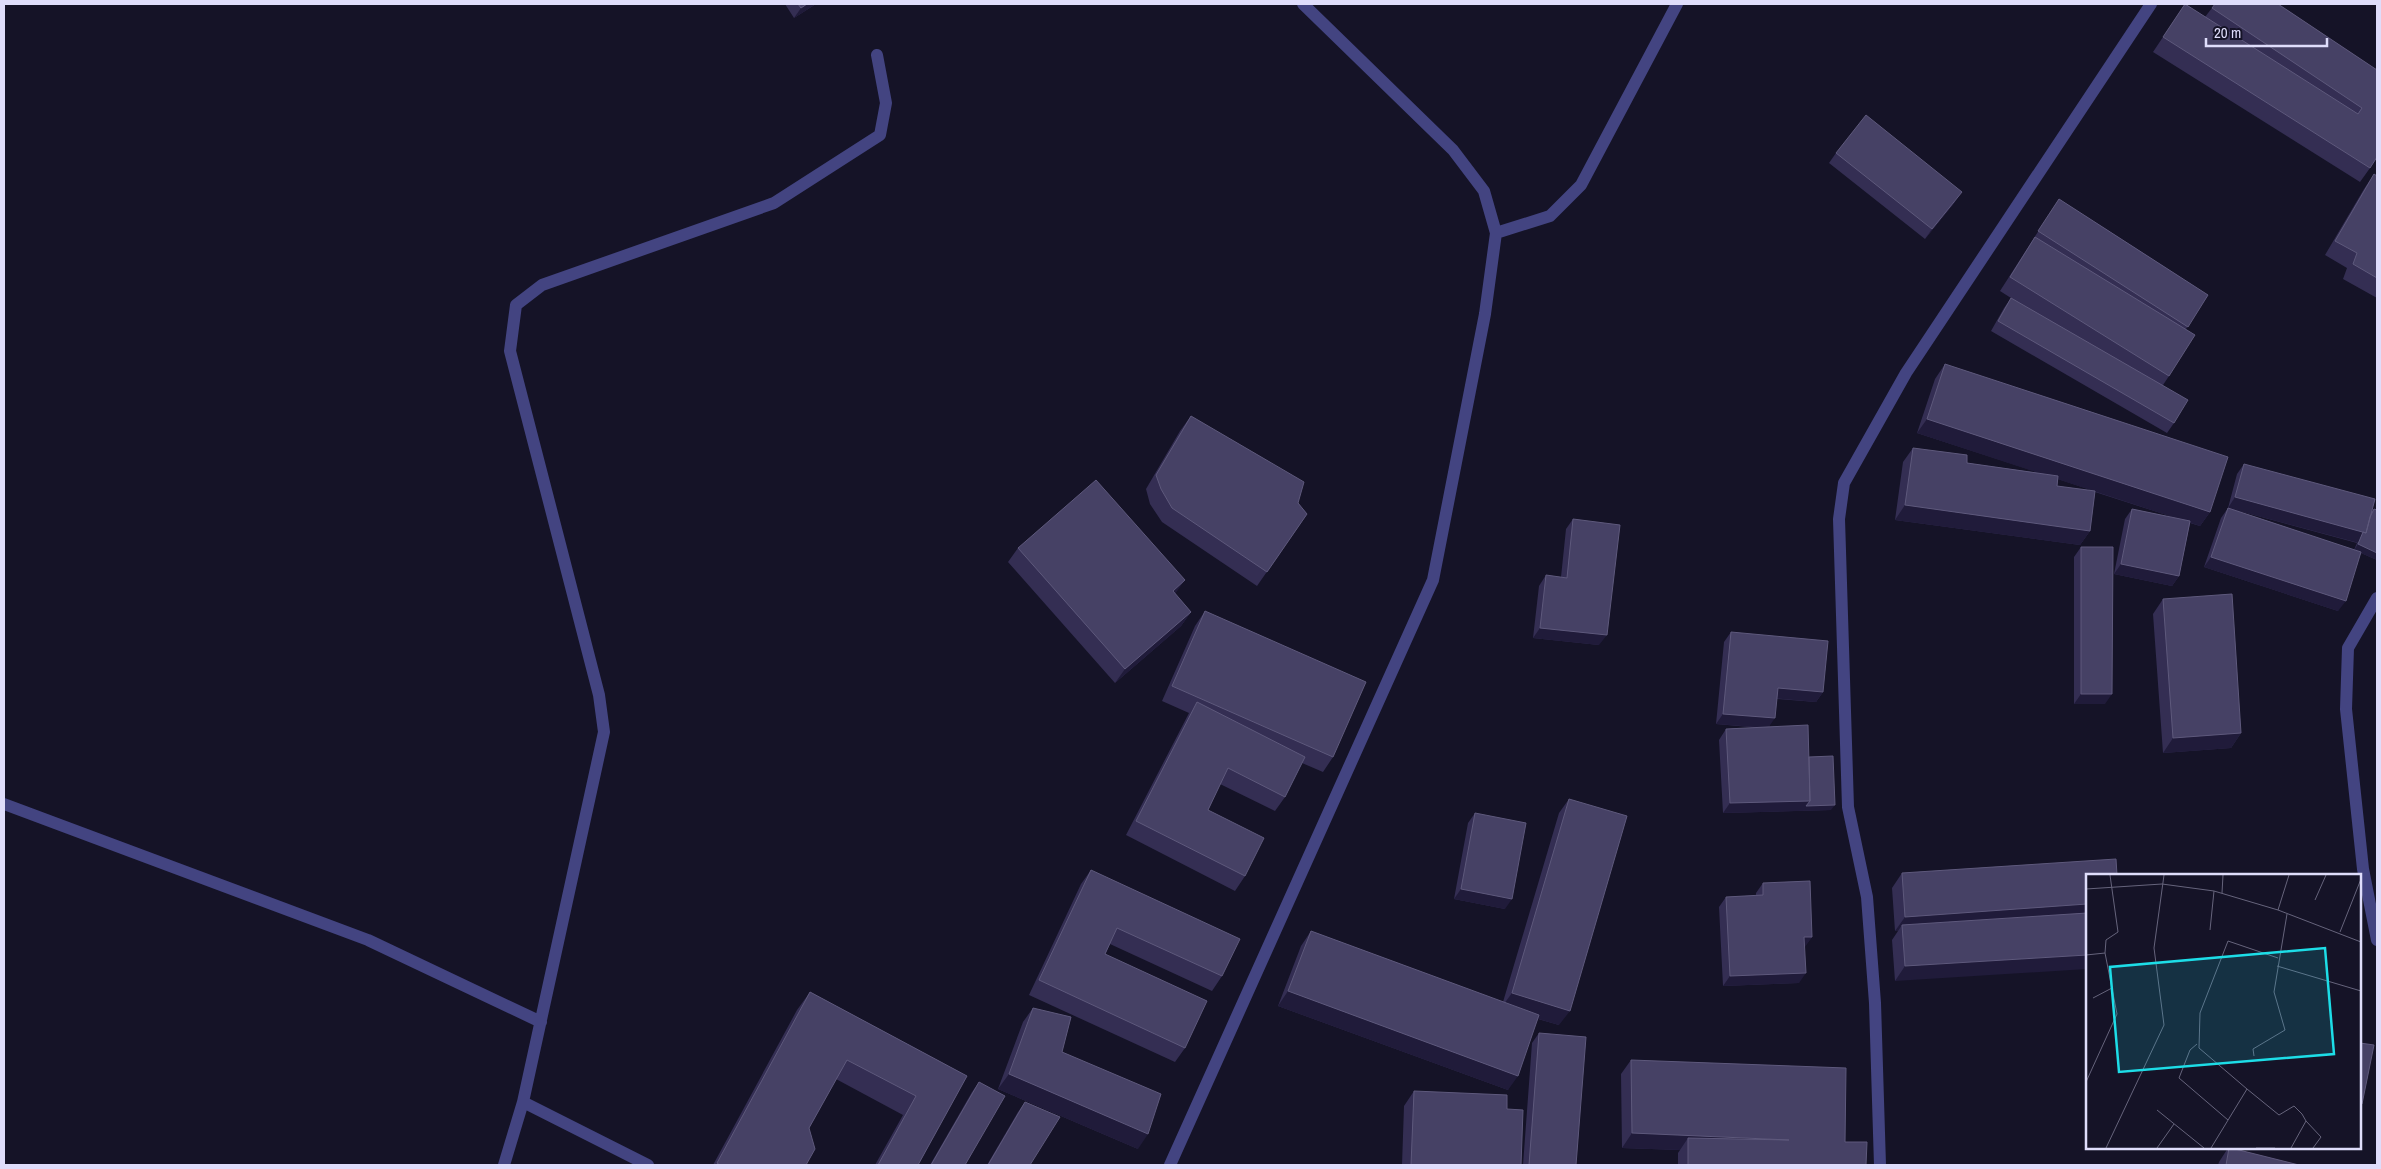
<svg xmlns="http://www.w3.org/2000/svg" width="2381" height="1169" font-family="'Archivo Narrow',sans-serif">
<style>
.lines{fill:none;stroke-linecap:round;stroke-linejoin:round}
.street{stroke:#434481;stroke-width:12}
.wall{fill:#342e53;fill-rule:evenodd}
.shaded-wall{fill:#201b3a}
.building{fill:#464165;stroke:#5e597c}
.inset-road{fill:none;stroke:#66647c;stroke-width:1}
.view{fill:#1ddde7;fill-opacity:0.15;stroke:#1ddde7;stroke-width:2.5}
.inset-edge{fill:none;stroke:#dfddfb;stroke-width:2.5}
</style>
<rect width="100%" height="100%" fill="#151327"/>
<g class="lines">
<path class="street" d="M1496 233 1550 216 1581 185 1677 4
M2377 598 2348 648 2346 709 2363 869 2377 940
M4 804 368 940 541 1022
M523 1102 648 1165
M504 1165 523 1102 604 732 599 695 510 351 516 305 542 285 774 203 880 135 886 103 877 55
M1170 1165 1433 580 1485 314 1496 233 1484 191 1453 150 1303 4
M1880 1165 1875 1003 1867 897 1848 807 1839 519 1844 483 1906 373 2151 4"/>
</g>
<path class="wall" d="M785 4H816L794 18Z
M2185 4 2205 17 2215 4 2377 70 2370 168 2360 182 2153 52Z
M1836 153 1955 202 1925 239 1829 163Z
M2374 174 2377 176V298L2343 279 2347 268 2325 255 2364 189Z
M2059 199 2208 295 2186 329 2169 376 2163 385 2174 423 2167 433 1991 331 2004 308 2011 298 2000 291Z
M1945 364 2210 512 2200 526 2190 523 2179 576 2172 586 2114 574 2125 519 2132 509 2176 518 2095 492 2090 531 2080 545 1895 520 1903 462 1913 448 1967 463 2040 473 1917 433 1935 379ZM2058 479 2094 491 2057 486Z
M1191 416 1298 503 1307 514 1257 586 1162 522 1150 504 1146 489 1180 431Z
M2244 464 2371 512 2374 509 2377 510V560L2361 553 2338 611 2204 567 2221 518 2228 508 2358 551 2354 550 2357 543 2228 508 2237 474Z
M1573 519 1599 645 1533 638 1539 586 1546 575 1561 577 1566 529Z
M2081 547 2105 704H2074V557Z
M1018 548 1175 594 1191 612 1181 626 1115 683 1008 562Z
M2163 599 2241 733 2231 748 2163 753 2153 614Z
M1205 611 1333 757 1323 772 1302 763 1285 797 1275 811 1220 784 1208 810 1245 876 1235 891 1126 835 1189 713 1162 701 1195 626Z
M1731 632 1823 692 1816 702 1777 699 1769 727 1809 757 1831 810 1723 813 1719 740 1726 729 1761 728 1716 724 1724 642Z
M1569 799 1559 1025 1538 1019 1508 1090 1278 1006 1301 946 1311 931 1503 1002 1559 813Z
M1475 813 1505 909 1454 899 1468 823Z
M1091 870 1222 976 1212 991 1110 944 1105 954 1185 1048 1175 1062 1029 995 1081 884Z
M1902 873 2117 875 1895 981 1892 940 1898 931H1895L1892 888Z
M1763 883 1812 937 1804 947 1799 983 1723 986 1719 907 1726 897 1756 896V893Z
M810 992 967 1076 918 1165H875L903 1115 836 1079 809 1128 806 1165H713L797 1010Z
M1033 1008 1062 1052 1138 1149 998 1089 1023 1022Z
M1539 1033 1576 1165H1523L1532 1043Z
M1631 1060 1845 1142 1866 1165H1678V1153L1680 1150 1622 1148 1621 1074Z
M979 1082 965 1165H930L972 1092Z
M1414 1091 1507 1109 1521 1165H1402L1404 1106Z
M1025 1102 1030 1165H987L1018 1112Z
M2228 1148 2299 1165H2218L2219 1162Z"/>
<path class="shaded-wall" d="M807 4H816L794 18 801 8Z
M1962 192 1955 202 1925 239 1932 229Z
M1927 419 2210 512 2200 526 1917 433Z
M2235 497 2366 533 2359 543 2228 508Z
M1905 505 2090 531 2080 545 1895 520Z
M2358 544 2377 553V560L2354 550Z
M2211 557 2346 601 2338 611 2204 567Z
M2121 564 2179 576 2172 586 2114 574Z
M1185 580 1175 594 1173 591Z
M1191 612 1181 626 1115 683 1125 669Z
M1540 628 1607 635 1599 645 1533 638Z
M1778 688 1823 692 1816 702 1771 698Z
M2081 694H2112L2105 704H2074Z
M1723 714 1775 718 1768 728 1716 724Z
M2241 733 2231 748 2163 753 2173 738Z
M1810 801 1835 805 1831 810 1723 813 1730 803Z
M1461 889 1512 899 1505 909 1454 899Z
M2087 904V918L1902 925 1898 931H1895L1905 917Z
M1804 937H1812L1805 947H1797Z
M2087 955V969L1895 981 1905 966Z
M1806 973 1799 983 1723 986 1730 976Z
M1288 991 1518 1076 1508 1090 1278 1006Z
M1512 993 1570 1011 1559 1025 1501 1008Z
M1009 1074 1148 1134 1138 1149 998 1089Z
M1632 1133 1789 1140 1688 1138 1680 1150 1622 1148Z"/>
<path class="building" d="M798 4H807L801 8Z
M2185 4 2358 114 2362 108 2212 8 2215 4H2278L2377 70V157L2370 168 2163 37Z
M1866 115 1962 192 1932 229 1836 153Z
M2374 174 2377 176V278L2353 264 2357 253 2335 241Z
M2059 199 2208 295 2188 327 2038 231Z
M2035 237 2195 335 2169 376 2010 277Z
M2011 298 2188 400 2174 423 1998 321Z
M1945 364 2228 457 2210 512 1927 419Z
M1191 416 1304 482 1298 503 1307 514 1267 572 1172 508 1161 489 1156 475Z
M1913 448 1967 455V463L2058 476 2057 486 2095 491 2090 531 1905 505Z
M2244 464 2375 499 2366 533 2235 497Z
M1096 480 1185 580 1173 591 1191 612 1125 669 1018 548Z
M2228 508 2361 552 2346 601 2211 557Z
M2132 509 2190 521 2179 576 2121 564Z
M2374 509 2377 510V553L2358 544 2363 532 2366 533 2370 517Z
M1573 519 1620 525 1607 635 1540 628 1546 575 1567 578Z
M2081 547H2113L2112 694H2081Z
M2232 594 2241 733 2173 738 2163 599Z
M1205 611 1366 682 1333 757 1172 686Z
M1731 632 1828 641 1823 692 1778 688 1775 718 1723 714Z
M1197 702 1305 757 1285 797 1228 768 1208 810 1264 838 1245 876 1136 821Z
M1808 725 1810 801 1730 803 1726 729Z
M1833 756 1835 805 1806 806 1810 801 1809 757Z
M1569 799 1627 816 1570 1011 1512 993Z
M1475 813 1526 823 1512 899 1461 889Z
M2116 859 2117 875H2087V904L1905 917 1902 873Z
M1091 870 1240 939 1222 976 1117 928 1105 954 1207 1001 1185 1048 1039 980Z
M1810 881 1812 937H1804L1806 973 1730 976 1726 897 1763 895V883Z
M2087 913V955L1905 966 1902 925Z
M1311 931 1539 1015 1518 1076 1288 991Z
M810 992 967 1076 918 1165H878L916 1096 847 1060 809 1128 815 1149 806 1165H720L717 1163Z
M1033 1008 1071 1017 1062 1052 1161 1094 1148 1134 1009 1074Z
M1539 1033 1586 1037 1576 1165H1529Z
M2360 1043 2374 1045 2362 1104H2360Z
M1631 1060 1846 1068 1845 1142H1867L1866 1165H1688V1138L1789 1140 1632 1133Z
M979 1082 1005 1096 965 1165H931Z
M1414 1091 1507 1095V1109L1523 1110 1521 1165H1411Z
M1025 1102 1060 1117 1030 1165H988Z
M2229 1148H2231L2299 1165H2226Z"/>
<g transform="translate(2086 874)">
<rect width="275" height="275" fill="#151327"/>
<path class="inset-road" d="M0 15 76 10 128 17 192 36 275 68M136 19 137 1M229 26 240 1M192 36 203 1M124 56 128 17M254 58 275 5M0 81 19 79M191 92 275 117M7 124 26 114M111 170 104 176 93 204 142 246M168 182 167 175 199 156 188 118 201 40M0 208 31 140 19 79 20 66 32 58 24 1M161 215 113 174 114 139 142 67 192 84M71 236 118 274M220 247 235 263 227 274M20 274 78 151 68 74 78 1M71 274 88 250M125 274 161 215 193 241 208 232 216 240 220 247 205 274M170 274H189"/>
<path class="view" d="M239 74 248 180 33 198 24 93Z"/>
<rect width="275" height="275" class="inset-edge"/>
</g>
<rect width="2381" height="1169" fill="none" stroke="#dfddfb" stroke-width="10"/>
<path d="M2206 38v8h121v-8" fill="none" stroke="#dfddfb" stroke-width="2.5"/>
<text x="2214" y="38" font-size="15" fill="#dfddfb" stroke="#151327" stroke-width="4" paint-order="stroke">20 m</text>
</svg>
